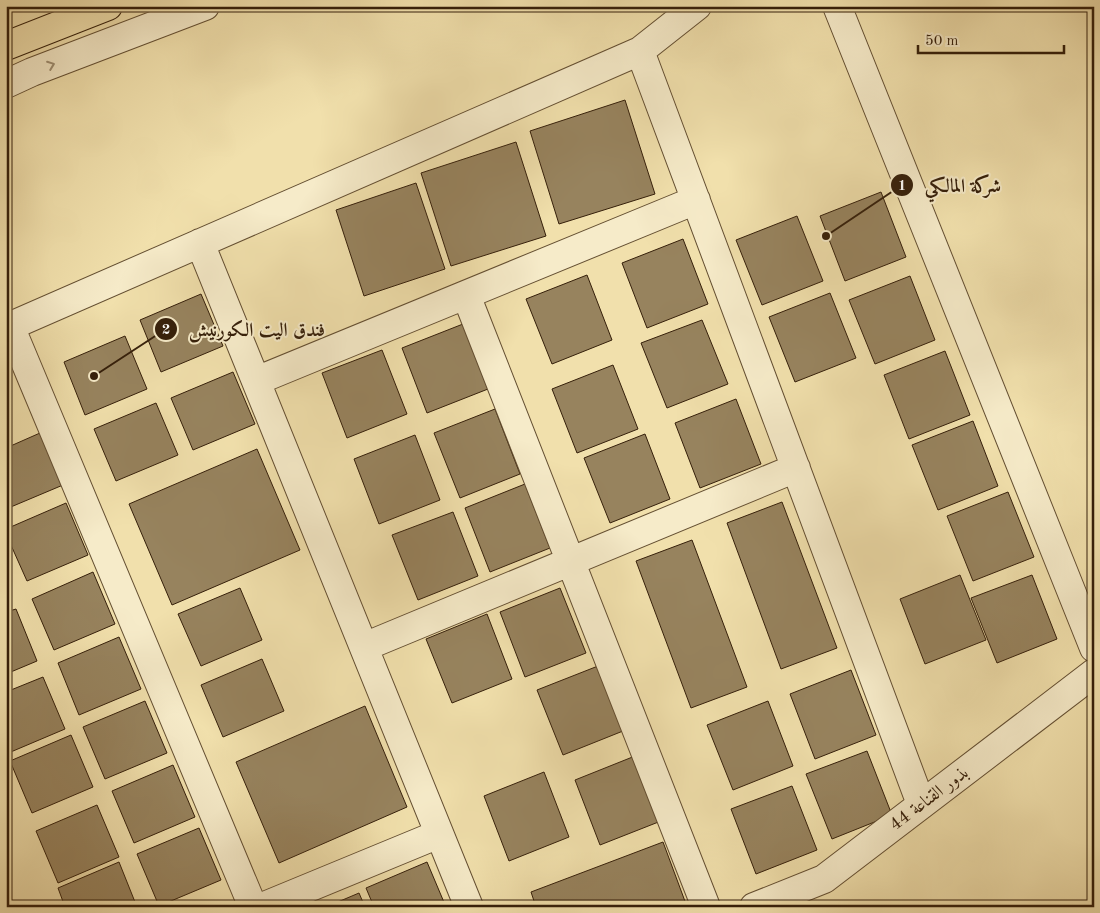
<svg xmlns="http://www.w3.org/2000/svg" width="1100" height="913" font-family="'Old Standard TT',Amiri,serif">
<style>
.building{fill:#97835e;stroke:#351f0a}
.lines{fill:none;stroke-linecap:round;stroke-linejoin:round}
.minor-casing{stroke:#644f32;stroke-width:30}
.major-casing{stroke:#351f0a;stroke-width:30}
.minor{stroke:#f6ebc9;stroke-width:28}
.major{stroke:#f1e0ac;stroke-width:28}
.oneway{stroke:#9f8f73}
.labels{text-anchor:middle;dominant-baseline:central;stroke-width:4;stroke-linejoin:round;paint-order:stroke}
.street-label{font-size:18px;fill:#351f0a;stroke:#f6ebc9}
.leader{fill:none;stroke:#351f0a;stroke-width:2}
.callout-dot{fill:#351f0a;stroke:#f6ebc9;stroke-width:2}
.mark-label{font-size:15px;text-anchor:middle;font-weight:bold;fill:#fff}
.callout-label{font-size:19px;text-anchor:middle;font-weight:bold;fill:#351f0a;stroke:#f6ebc9;stroke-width:4;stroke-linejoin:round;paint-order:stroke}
</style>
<rect width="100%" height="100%" fill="#f1e0ac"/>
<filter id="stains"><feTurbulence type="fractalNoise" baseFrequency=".004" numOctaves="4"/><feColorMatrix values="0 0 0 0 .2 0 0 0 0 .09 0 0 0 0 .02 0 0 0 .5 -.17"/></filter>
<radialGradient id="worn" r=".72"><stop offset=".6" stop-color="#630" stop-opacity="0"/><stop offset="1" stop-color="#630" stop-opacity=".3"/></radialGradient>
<path class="building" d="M625 100 655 194 559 224 530 131Z
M516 142 546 236 451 266 421 173Z
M416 183 445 269 364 296 336 210Z
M881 192 906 257 845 281 820 216Z
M797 216 823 281 762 305 736 240Z
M683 239 708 304 647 328 622 263Z
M587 275 612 340 552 364 526 299Z
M910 276 935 340 875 364 849 300Z
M830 293 856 358 795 382 769 317Z
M201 294 223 346 161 372 140 320Z
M702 320 728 384 667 408 641 343Z
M463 324 488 389 427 413 402 348Z
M125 336 147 389 85 415 64 362Z
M382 350 407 414 347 438 322 373Z
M945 351 970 415 909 439 884 375Z
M613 365 638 429 577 453 552 389Z
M233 372 255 424 193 450 171 398Z
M736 399 761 464 700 488 675 423Z
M156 403 178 455 116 481 94 429Z
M495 409 520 474 460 498 434 433Z
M973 421 998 486 938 510 912 445Z
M40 433 63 485 6 509V448Z
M645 434 670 499 610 523 584 458Z
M415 435 440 500 379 524 354 459Z
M257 449 300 550 172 605 129 504Z
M525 484 550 548 490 572 465 508Z
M1008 492 1034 557 973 581 947 516Z
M782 502 837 648 781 669 727 523Z
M66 503 88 555 27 581 6 534V529Z
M453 512 478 576 418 600 392 535Z
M692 540 747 687 691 708 636 561Z
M93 572 115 624 54 650 32 599Z
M960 575 986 640 925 664 900 599Z
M1032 575 1057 639 997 663 971 598Z
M240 588 262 640 201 666 178 614Z
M560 588 586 653 525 677 500 612Z
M16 609 37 661 6 674V612Z
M487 614 512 679 452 703 426 639Z
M119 637 141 689 79 715 58 663Z
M262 659 284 711 223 737 201 685Z
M598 666 623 731 563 755 537 690Z
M851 670 876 735 815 759 790 694Z
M43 677 65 729 6 754V692Z
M145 701 167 753 105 779 83 727Z
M768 701 793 766 733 790 707 725Z
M365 706 407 807 279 863 236 762Z
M71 735 93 787 32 813 10 761Z
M867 751 892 815 832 839 806 774Z
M635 756 661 821 600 845 575 780Z
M173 765 195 817 134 843 112 791Z
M544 772 569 837 509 861 484 796Z
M792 786 817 850 756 874 731 809Z
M97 805 119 857 58 883 36 831Z
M199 828 221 880 159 906 137 854Z
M663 842 686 904 679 907H536L531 892Z
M119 862 137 907H65L58 888Z
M427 862 446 907H374L366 888Z
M359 893 365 907H326Z"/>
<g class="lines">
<defs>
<path id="minor" d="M837 6 1094 648
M640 51 921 804
M6 84 32 72 205 6
M200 243 469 907
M466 295 706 907
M10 326 253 907
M6 328 640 51 697 6
M256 381 696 200
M364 647 796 468
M262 907 439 834
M754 907 824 879 1094 673"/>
<path id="major" d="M6 46 108 6"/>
</defs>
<use href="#minor" class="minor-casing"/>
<use href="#major" class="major-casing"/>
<use href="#minor" class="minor"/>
<use href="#major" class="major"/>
</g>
<defs><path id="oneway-chevron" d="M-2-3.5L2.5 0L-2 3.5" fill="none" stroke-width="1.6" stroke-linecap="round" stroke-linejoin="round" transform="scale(1.25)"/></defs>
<use class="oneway" href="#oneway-chevron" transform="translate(51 65) rotate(-21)"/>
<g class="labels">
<g class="street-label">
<text transform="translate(929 799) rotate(-37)">بذور القناعة 44</text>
</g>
</g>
<path class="leader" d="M826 236L902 185M94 376L166 329"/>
<g class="callout-dot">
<circle cx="826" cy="236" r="5"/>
<circle cx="94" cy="376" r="5"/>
<circle cx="902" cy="185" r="12"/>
<circle cx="166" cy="329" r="12"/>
</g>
<g class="mark-label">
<text x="902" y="190">1</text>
<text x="166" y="334">2</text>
</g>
<g class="callout-label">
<text x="963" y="192">شركة المالكي</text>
<text x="257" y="336">فندق اليت الكورنيش</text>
</g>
<rect width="1100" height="913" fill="none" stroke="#f1e0ac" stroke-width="25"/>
<rect x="8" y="8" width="1085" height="898" fill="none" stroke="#351f0a" stroke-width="2.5"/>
<rect x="12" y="12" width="1075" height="888" fill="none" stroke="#351f0a"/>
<path d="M918 45v8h146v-8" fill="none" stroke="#351f0a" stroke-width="2.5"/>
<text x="925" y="45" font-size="15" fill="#351f0a" stroke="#f6ebc9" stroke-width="4" paint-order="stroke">50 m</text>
<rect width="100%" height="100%" filter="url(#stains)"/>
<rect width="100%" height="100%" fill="url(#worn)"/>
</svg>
